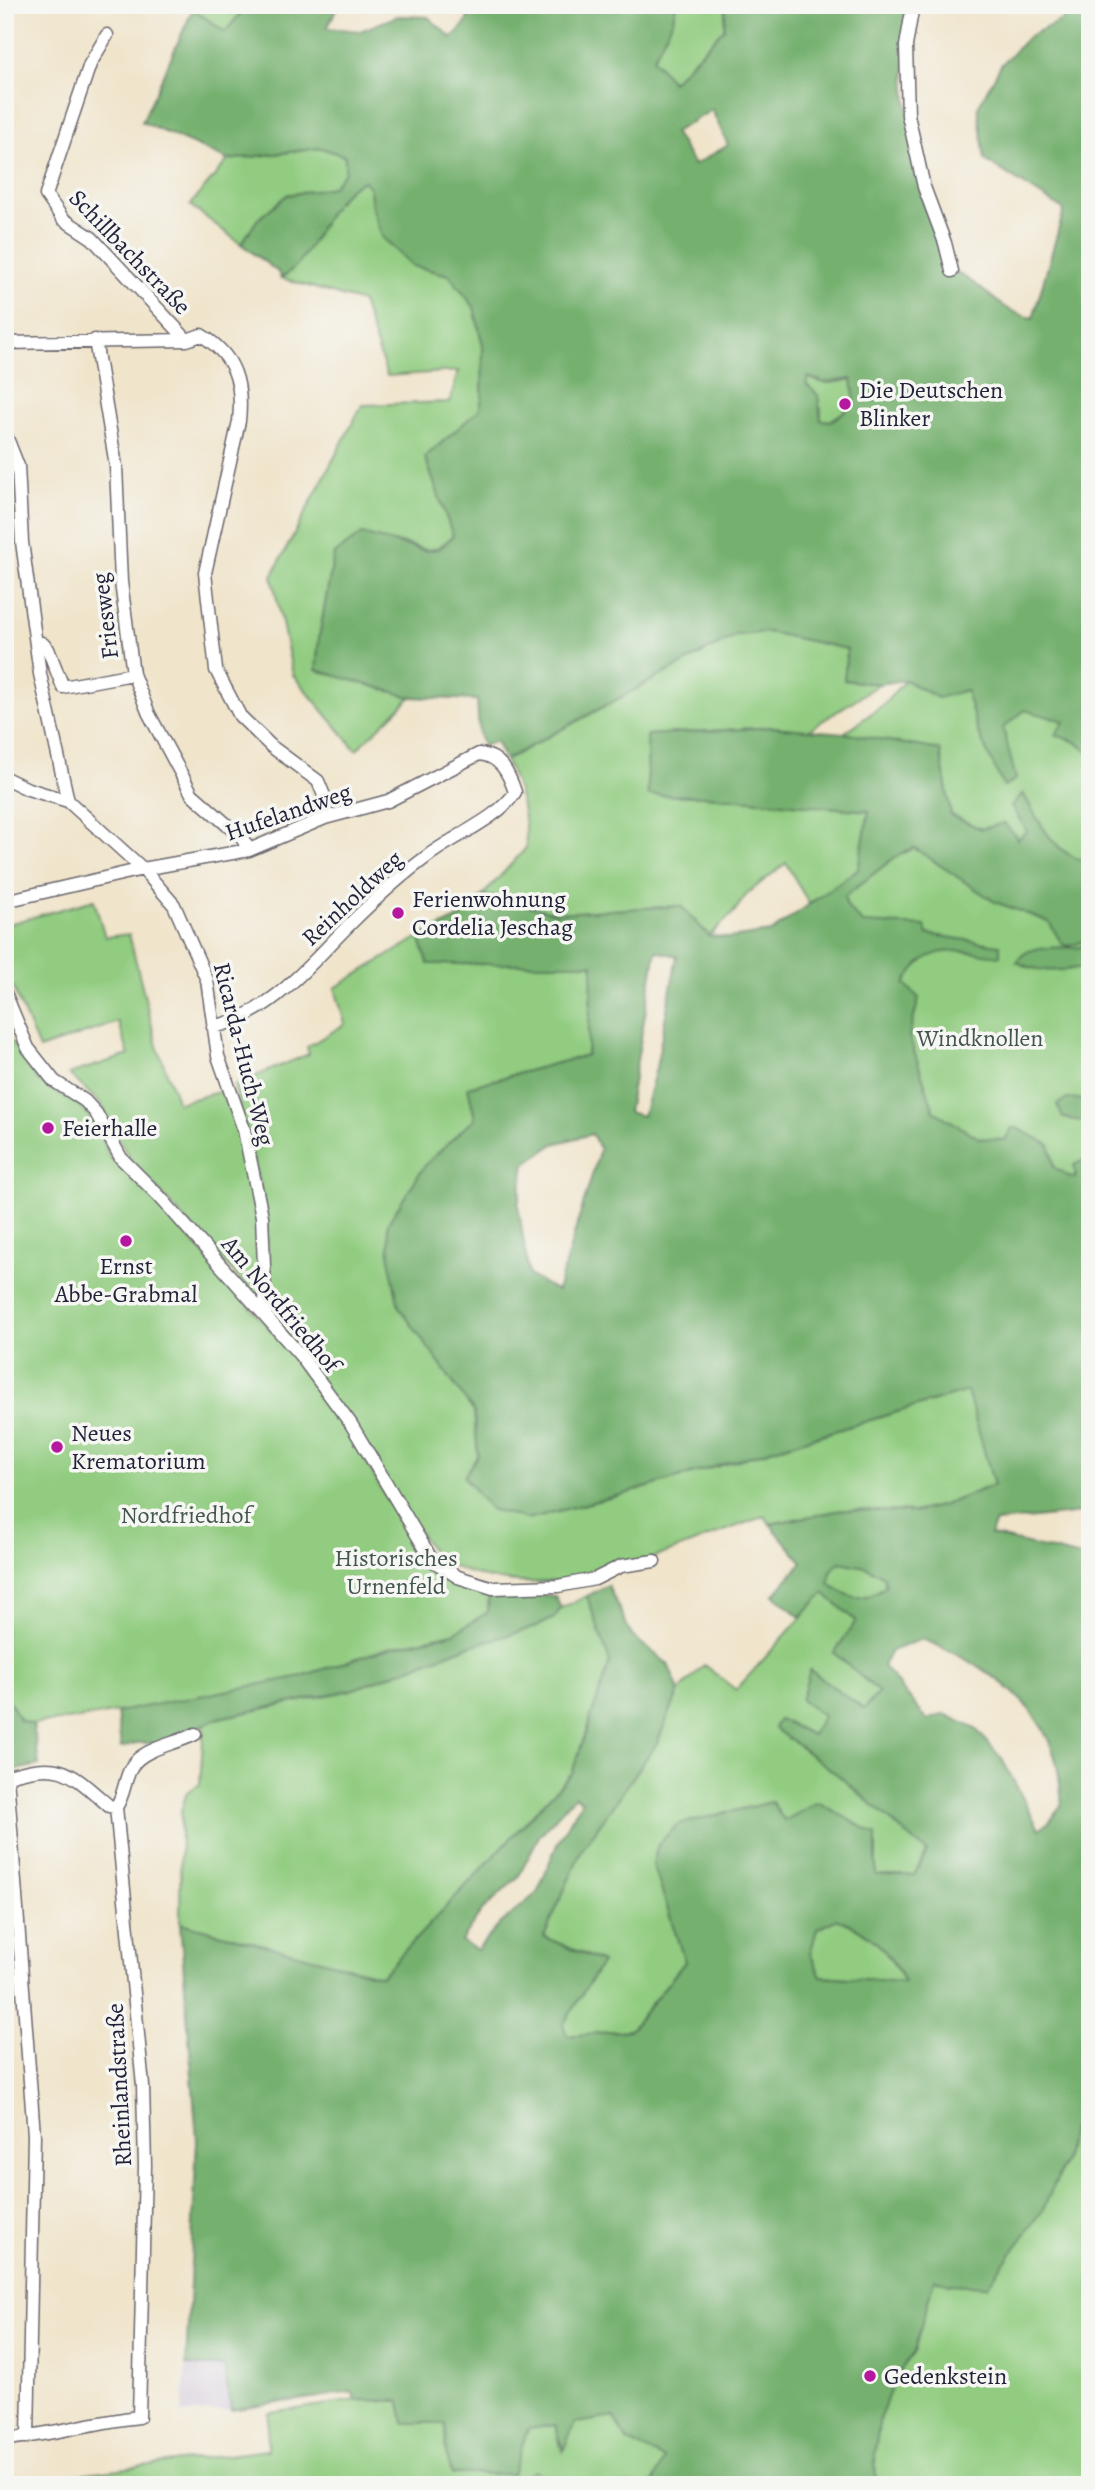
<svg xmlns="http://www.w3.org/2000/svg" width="1095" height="2490" font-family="Alegreya,serif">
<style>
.industrial{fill:#cbbfd5}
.green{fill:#91cc80;stroke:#5a775e;stroke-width:2}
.forest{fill:#74b06e;stroke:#4b6954;stroke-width:2;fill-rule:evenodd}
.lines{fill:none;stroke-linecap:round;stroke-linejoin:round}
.minor-casing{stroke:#6a666d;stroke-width:15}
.minor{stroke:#fff;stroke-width:12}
.poi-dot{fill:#b5179e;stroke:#f6f6f2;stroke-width:2.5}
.labels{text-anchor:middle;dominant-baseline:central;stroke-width:7;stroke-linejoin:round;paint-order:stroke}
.street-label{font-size:24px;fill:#22223b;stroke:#f6f6f2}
.poi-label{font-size:24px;fill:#22223b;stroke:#f6f6f2;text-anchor:start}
.park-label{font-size:24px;fill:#435550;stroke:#f6f6f2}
</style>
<rect width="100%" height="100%" fill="#f6f6f2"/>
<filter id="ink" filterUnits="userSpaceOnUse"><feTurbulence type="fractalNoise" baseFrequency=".0143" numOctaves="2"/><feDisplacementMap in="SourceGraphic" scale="14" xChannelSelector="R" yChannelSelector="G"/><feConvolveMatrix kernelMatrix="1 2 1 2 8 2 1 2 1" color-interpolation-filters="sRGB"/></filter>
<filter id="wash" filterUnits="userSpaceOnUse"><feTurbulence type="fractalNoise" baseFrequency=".00686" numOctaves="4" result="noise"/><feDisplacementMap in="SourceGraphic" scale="28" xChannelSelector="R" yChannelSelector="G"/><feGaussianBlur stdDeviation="1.57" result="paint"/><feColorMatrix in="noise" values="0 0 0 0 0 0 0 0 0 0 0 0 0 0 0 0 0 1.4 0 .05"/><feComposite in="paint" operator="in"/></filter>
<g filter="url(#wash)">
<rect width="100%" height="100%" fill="#f0e4ca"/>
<path class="industrial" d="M186 2365 225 2366 231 2410 182 2414Z"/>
<path class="green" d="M197 5H248L225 32 193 9Z
M676 5H726L724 29 672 82 658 64 640 55 673 20Z
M321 148 345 156V172L332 188 287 195 258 219 241 244 190 205 228 160Z
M364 181 370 189 372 207 413 266 449 275 474 307 483 346 482 399 479 411 425 457 453 536C424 564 419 540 388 542 370 543 351 550 334 554L319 638 317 670 411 697 356 750 293 675 272 576 362 405 450 402 458 371 387 376 362 302 281 278C287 273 294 269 298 263 317 241 334 190 364 181Z
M808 377C822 386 837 383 852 379L855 404 830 421 821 420V409L806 385Z
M768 632 847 649 844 680 879 684 807 731 772 727 647 735 648 795 706 796 869 811 858 869 809 904 786 863 748 893 733 913 709 936 681 906 557 913 483 895 526 848C526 815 520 789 505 760L736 635Z
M905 680 938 698 951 687 1090 684V1179L1070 1177 1062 1172 904 1133 844 897 895 857 914 848 944 866 1018 839 1004 824 981 829 951 815 940 750 844 733 883 705Z
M94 900 105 937 129 934 157 1046 178 1103 222 1091 237 1130 256 1215 261 1303 129 1158 102 1105 69 1074 129 1055 118 1022 39 1049 6 971 5 925Z
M419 937 429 964H593L587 1055 468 1087 475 1118 425 1165 399 1306 474 1412 478 1454 527 1519 628 1493 967 1391 994 1485 944 1505 914 1512 842 1510 770 1524 765 1516C663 1551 539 1620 436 1557L271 1315 266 1212 234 1085 309 1054 307 1047 345 1024 335 988Z
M5 1026 9 1038 39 1082 77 1103 99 1127 109 1156 158 1202 307 1371 347 1428 425 1567 469 1591 489 1596 488 1612 454 1633 392 1647 302 1676 205 1697 83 1718 33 1724 20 1720 5 1693Z
M840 1561 866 1567 884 1577 886 1586C862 1602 852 1601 829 1583L831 1570Z
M824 1592 856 1621 834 1653 879 1692 864 1710 823 1716 812 1735 779 1719 774 1728 838 1775 927 1851 914 1875H876L784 1821 772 1802 755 1807 653 1864 685 1962 630 2030 567 2036 562 2025 602 1962 544 1937 581 1851 657 1743 679 1691 704 1665 736 1690Z
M587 1596 610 1662 572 1773 381 1976 180 1923 181 1811 187 1792 200 1784 204 1725 219 1718 351 1690 463 1648 536 1627 554 1618 561 1608Z
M837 1919C872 1932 887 1950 904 1982L821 1976 810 1954 817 1929Z
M1090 2058V2485H780Z
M356 2400 400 2401 404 2423H445L446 2453 528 2429 556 2425 560 2446 575 2423 614 2417 627 2441 665 2459 652 2485H559L535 2471 527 2475 533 2485H26L25 2481 267 2450 269 2413Z"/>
<path class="forest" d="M248 5H339L327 28 360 31 398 16 428 17 452 38 465 24 474 5H548L550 8 676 5 673 20 653 59 672 82 724 29 726 5H908C896 88 919 189 945 269 984 280 993 310 1033 318L1064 210 985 160 978 107 1001 65 1029 36 1062 20 1076 5H1090V754L1076 742 1056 735 1064 721 1025 710 1003 728 1016 779 1004 787 978 733 966 690 938 698 905 680 879 684 844 680 847 649 768 632 736 635 505 760 496 741 483 746 479 734 477 700 411 697 316 670 319 638 334 554 362 534 426 551 439 549 453 536 425 457 479 410 482 399 483 346 474 307 449 275 413 266 382 237 372 207 370 189 364 181C334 190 317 241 298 263 294 269 287 274 281 278L278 272 241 244 258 219 287 195 332 187 345 172V156L321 148 228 160 142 122 193 9 225 32ZM712 110 728 145 694 165 674 132ZM808 377 825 383 852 379 855 404 831 421 821 420 818 395 806 384Z
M772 727 844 733 940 750 951 815 981 829 1004 823 1018 839 1027 831 1011 806 1023 793C1036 817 1058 862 1090 860V939L1069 946 1062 944 1049 922 995 902 914 848 895 857 844 897 848 908 863 923 925 926 927 934 1000 945V956C961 952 927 939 905 984L919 998 909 1036 934 1111 979 1138 1005 1140 1012 1128H1017L1050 1145 1054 1167 1070 1177 1076 1178 1074 1165 1090 1157V1512L996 1522 990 1535 1090 1559V2107L1071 2131 1064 2163 1043 2210 987 2286 950 2284 934 2279 914 2352 895 2378 880 2417 875 2452 876 2485H652L664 2459 627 2441 614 2417 575 2423 563 2451 556 2425 528 2429 512 2474H452L446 2453 445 2423H404L400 2401 356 2400 352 2392 231 2410 224 2367 186 2365 197 2140 180 1923 381 1976 572 1773 610 1662 587 1596 608 1585 632 1636 668 1664 679 1691 657 1743 581 1851 544 1937 602 1962 563 2025 567 2036 630 2030 685 1962 653 1864 658 1844 678 1824 772 1802 784 1821 818 1802 876 1835V1875H914L927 1852 838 1775 774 1728 779 1719 812 1735 823 1716 801 1700 810 1670 864 1709 879 1692 834 1653 856 1621 824 1593 800 1617 774 1595 802 1562 770 1524 842 1510 914 1512 944 1505 994 1485 967 1391 628 1493 527 1519 490 1509 464 1477 478 1454 474 1412 399 1307 390 1264 388 1223 425 1165 475 1118 468 1087 587 1055 593 964H428L419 937 461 917 483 895 557 913 681 906 709 936 729 938 771 932 858 869 869 811 706 796 648 795 647 735ZM656 951 677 956 656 1068 643 1116 628 1112ZM592 1134 600 1149 557 1291 529 1275 518 1205 525 1164 554 1144ZM840 1562 866 1567 884 1577 886 1586C863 1602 851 1601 829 1583L831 1570ZM922 1639C979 1662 1039 1697 1056 1761 1060 1775 1060 1790 1062 1804L1049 1822 1039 1829 1002 1759 976 1729 945 1714 927 1720 883 1666 891 1651ZM575 1796 582 1801 558 1842 537 1893 500 1924 477 1950 461 1941 482 1911 519 1876 539 1836ZM837 1919C869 1931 889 1950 904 1982L821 1976 810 1954 817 1929Z
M1090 945V966L1085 967C1061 971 1040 974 1017 962 1030 938 1068 953 1090 945Z
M1070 1098 1090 1101V1122L1063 1118 1057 1104Z
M525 1594 555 1596 561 1608 554 1618 536 1627 463 1648 351 1690 219 1718 161 1743H136L121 1748 117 1712 302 1676 392 1647 454 1633 488 1612 489 1596Z
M5 1693 20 1720 33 1724 39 1765 5 1772Z"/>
</g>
<g filter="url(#ink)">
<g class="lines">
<defs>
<path id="minor" d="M913 5 906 46 908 115 924 187 945 243 952 271
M107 35 90 64 46 195 63 219 92 238 187 340
M95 340 116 466 121 582 133 674 149 714 192 794 242 838 249 850
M5 343 187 340 201 335C235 355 243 383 239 421L205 573 216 670 240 716 272 747 318 781 325 798V818
M5 433 18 466 22 542 40 674 68 801 143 869 174 905 207 980 218 1056 244 1130 262 1216 266 1316
M37 643H42L48 649 63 687 133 674
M5 778 28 789 68 801
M5 901 143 869 249 850 325 818 388 801 479 754C501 756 509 774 515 792 502 816 453 837 429 855 400 876 374 900 348 926 308 966 271 1014 213 1027
M5 993 28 1048 54 1081 85 1101 96 1113 121 1158 160 1197 300 1355 351 1424 432 1560 458 1577 493 1588 558 1586 595 1579 621 1566 654 1561
M7 1776 34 2135 28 2437
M5 1777C61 1760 68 1770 109 1806L116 1807
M116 1807C125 1794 124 1779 132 1766 143 1748 176 1744 195 1734
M5 2439C50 2435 93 2422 139 2417L145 2166 143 2086 116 1807"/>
</defs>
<use href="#minor" class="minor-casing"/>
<use href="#minor" class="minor"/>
</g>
</g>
<g class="poi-dot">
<circle cx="845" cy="404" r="7"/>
<circle cx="398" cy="913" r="7"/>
<circle cx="48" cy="1128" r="7"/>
<circle cx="126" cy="1241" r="7"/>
<circle cx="57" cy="1447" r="7"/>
<circle cx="870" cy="2376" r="7"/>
</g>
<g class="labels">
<g class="street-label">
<text transform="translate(130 252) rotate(46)">Schillbachstraße</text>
<text transform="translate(105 616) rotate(-97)">Friesweg</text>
<text transform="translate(288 812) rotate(-19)">Hufelandweg</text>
<text transform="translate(352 898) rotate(-43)">Reinholdweg</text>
<text transform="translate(244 1054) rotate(76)">Ricarda-Huch-Weg</text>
<text transform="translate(281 1304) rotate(50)">Am Nordfriedhof</text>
<text transform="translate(119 2085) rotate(-93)">Rheinlandstraße</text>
</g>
<g class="poi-label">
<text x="859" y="390">Die Deutschen<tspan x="859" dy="28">Blinker</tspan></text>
<text x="412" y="899">Ferienwohnung<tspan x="412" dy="28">Cordelia Jeschag</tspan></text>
<text x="62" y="1128">Feierhalle</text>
<text x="126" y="1266" text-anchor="middle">Ernst<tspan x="126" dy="28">Abbe-Grabmal</tspan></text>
<text x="71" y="1433">Neues<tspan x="71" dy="28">Krematorium</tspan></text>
<text x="884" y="2376">Gedenkstein</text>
</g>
<g class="park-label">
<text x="980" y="1038">Windknollen</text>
<text x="186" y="1515">Nordfriedhof</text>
<text x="396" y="1558">Historisches<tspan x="396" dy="28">Urnenfeld</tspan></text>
</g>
</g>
<rect width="1095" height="2490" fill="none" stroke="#f6f6f2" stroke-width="28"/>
</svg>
